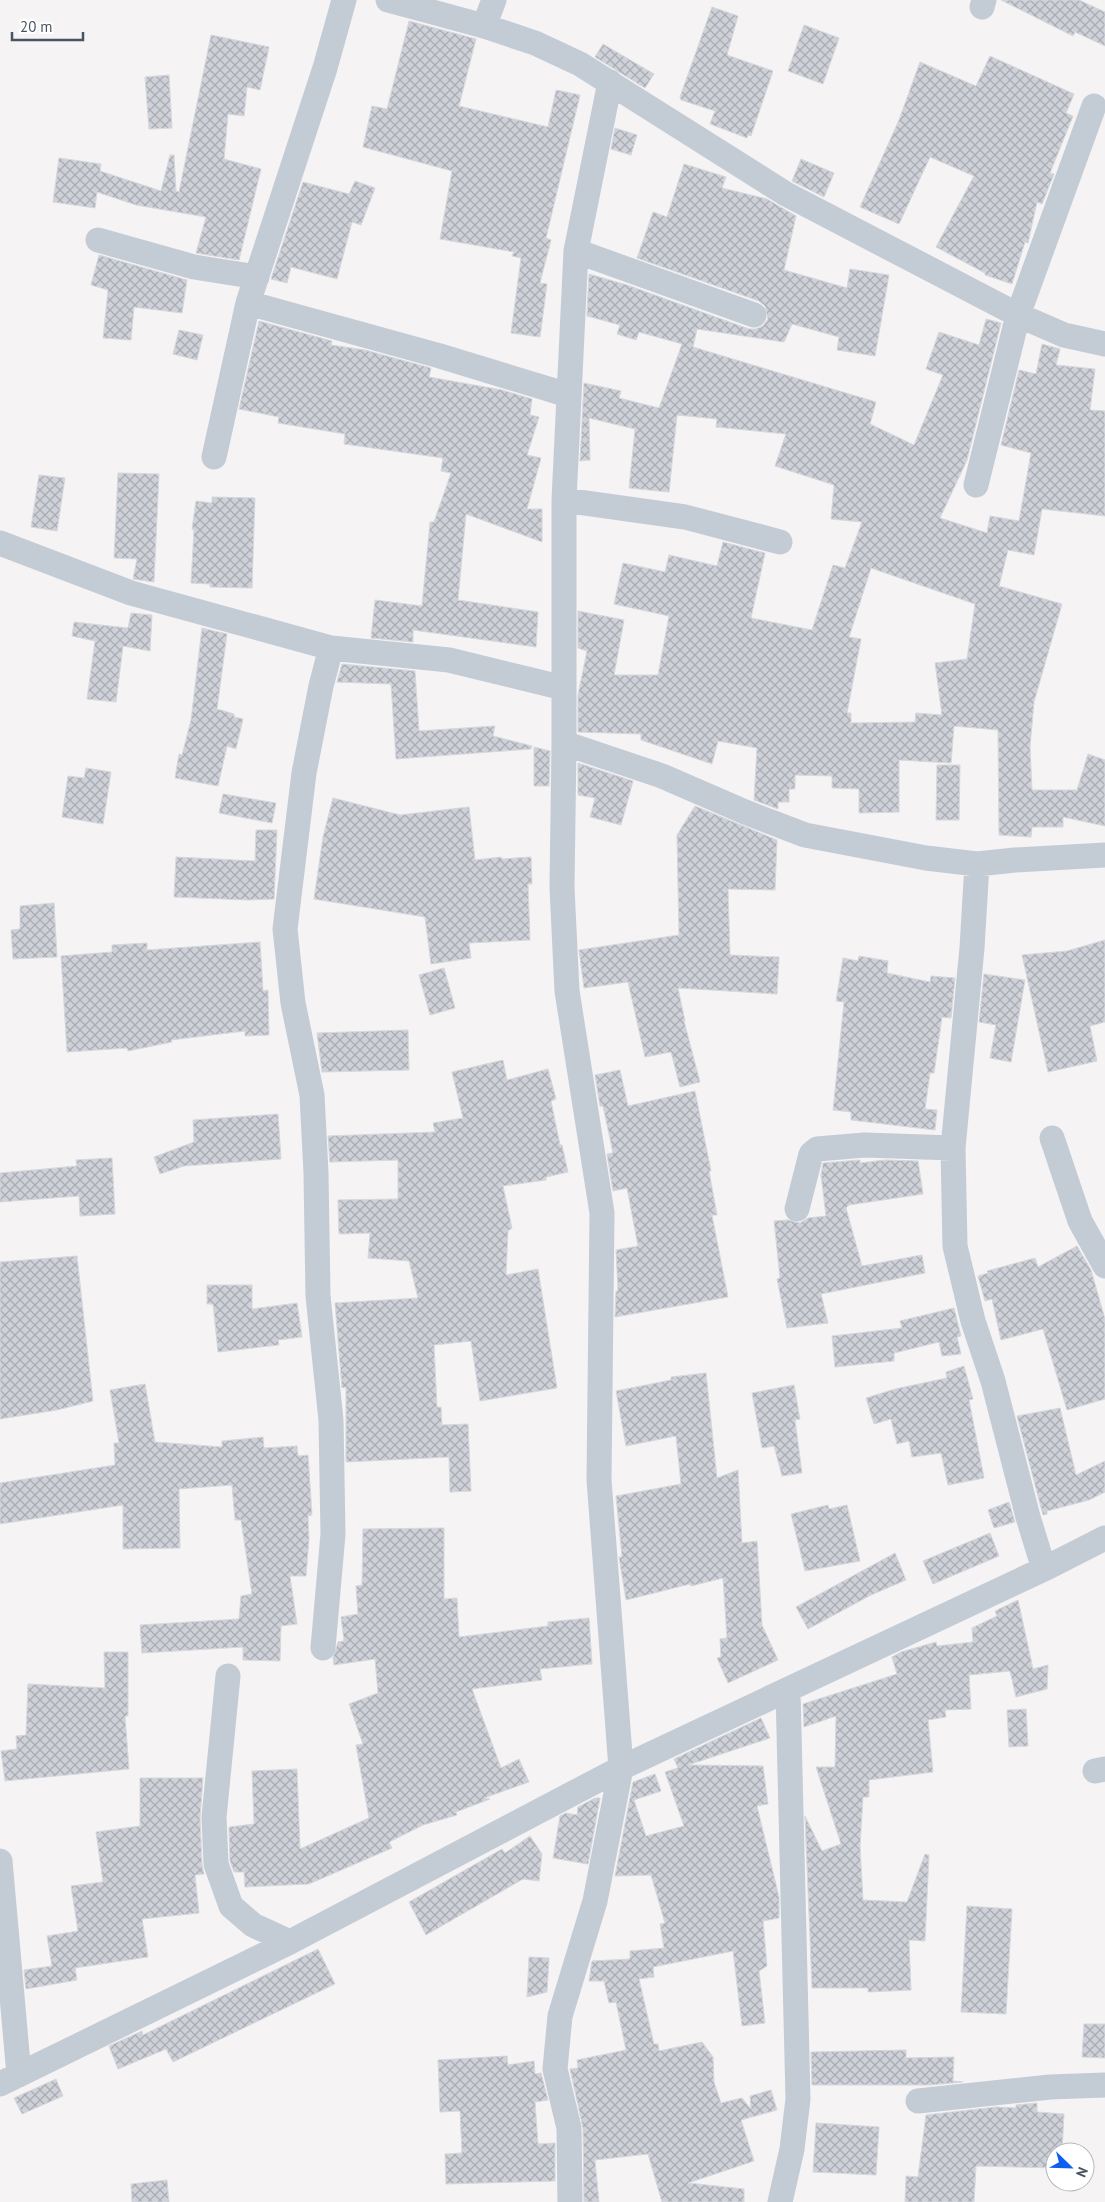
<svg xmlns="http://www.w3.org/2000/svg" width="1105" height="2202" font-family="'PT Sans',sans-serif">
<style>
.building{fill:url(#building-cross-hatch);stroke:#d6d8de;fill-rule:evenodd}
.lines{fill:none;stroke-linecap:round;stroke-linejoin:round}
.minor{stroke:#c3cbd5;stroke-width:25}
</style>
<defs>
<pattern id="building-cross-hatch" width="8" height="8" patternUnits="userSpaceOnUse" patternTransform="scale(1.25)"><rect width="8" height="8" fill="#ced1d8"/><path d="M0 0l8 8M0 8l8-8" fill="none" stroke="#a9acb3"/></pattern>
</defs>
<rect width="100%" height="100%" fill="#f5f3f3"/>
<path class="building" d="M1001 0H1079L1105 12V46L1075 32 1073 36Z
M712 7 738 16 727 55 773 71 751 136 748 135 747 138 710 124 715 111 681 100 680 97Z
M409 21 476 39 459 106 548 127 556 90 580 95 546 238 551 240 540 283 547 284 540 337 511 333 521 258 512 256 514 252 440 239 452 171 363 147 372 106 387 109Z
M804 25 839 38 823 84 788 71Z
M211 35 269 47 260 90 247 87 244 116 228 114 224 159 261 169 239 260 196 253 206 217 136 205 97 192 95 208 53 202 59 158 101 164 100 171 161 191 170 155H174L176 191 179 192Z
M603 44 654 74 645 88 595 57Z
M990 56 1074 94 1066 113 1073 116 1050 173 1054 174 1042 204 1037 202 1028 243 1025 242 1012 284 985 275V273L936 247 974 176 930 157 899 224 860 207 899 120 920 62 976 86Z
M169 75 172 128 149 129 145 77Z
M615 128 637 135 631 155 611 149Z
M801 159 834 173 824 197 792 181Z
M684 164 726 177 722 188 767 199 796 216 784 270 847 288 850 269 889 275 875 356 837 350 839 337 792 324 784 342 697 329 693 347 876 402 870 424 914 445 943 375 926 369 939 332 979 345 986 319 1001 323 967 460 940 518 987 533 990 516 1019 521 1031 453 1001 445 1019 370 1036 374 1042 344 1060 349 1056 365 1095 369 1090 410 1105 411V516L1042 509 1034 555 1008 550 999 586 1062 604 1034 702 1030 747 1032 790H1077L1088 754 1105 760V826L1063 817V827H1032L1031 837 999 835 998 730 954 726 951 763 899 760V812L859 813V789L832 788V776L795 775V789H789V802H778V809L754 800 757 748 718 741 712 764 641 740V734L578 732V695L587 651 578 648V611L624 620 614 675H658L669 616 614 604 623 563 665 572 669 555 717 566 723 542 765 553 751 618 812 630 833 565 845 568 862 522 831 519 834 485 775 466 786 434 716 427 717 419 677 415 669 492 629 488 635 429 589 418 590 460 580 461 584 383 621 391 619 398 659 408 682 344 639 332 636 340 617 334 620 325 587 316 589 274 627 285 749 329H756L763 326 768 319 765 306 759 301 637 258 653 212 667 217ZM871 568 975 604 967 659 935 663 942 715 916 713 915 722 851 723V713H847L861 639 849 637Z
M355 181 375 188 361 225 352 222 337 279 291 267 287 283 271 279 303 182 349 194Z
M99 255 187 280 182 313 134 307 131 340 103 338 108 290 91 285Z
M259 321 332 341 331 345 365 350 431 368 429 377 502 390 532 399 530 415 539 417 527 455 541 458 527 509H542V542L466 514 458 600 538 612 536 647 413 630V642L371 638 375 600 422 606 430 522H434L451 473 441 471 443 458 344 444 345 434 278 423 279 417 239 409Z
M179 330 203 335 197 360 173 354Z
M118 473 159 474 154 582 133 579 137 559 114 558Z
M39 475 65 478 57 531 31 527Z
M212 497 255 498 252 588 210 587V584L191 583 194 530 192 529 196 501 212 503Z
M131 613 152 615 150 651 123 646 116 702 87 699 95 641 72 636 74 622 128 628Z
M202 628 227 634 217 709 234 714V717L243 719 236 749 227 746 218 786 175 778 179 754 182 755 191 720Z
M342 664 415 671 419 731 495 726 493 736 532 746 531 749 396 759 391 684 337 682Z
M534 747 550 751 549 786H534Z
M578 763 633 781 621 825 590 817 595 798 578 795Z
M937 765H960L959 820H936Z
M86 768 111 772 103 824 62 817 68 776 84 778Z
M223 794 276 803 272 823 219 813Z
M333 798 400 815 469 807 475 860 501 857 502 859 531 857 532 884H528L530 940 469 943 471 958 431 964 425 917 314 899 323 837Z
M695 806 777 840 775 890 728 889 730 955 779 957 777 994 678 988 685 1021H684L700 1082 680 1087 671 1052 645 1057 628 982 584 988 579 950 679 935 677 835Z
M256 830H277L274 899 248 900 174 897 176 857 255 861Z
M54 903 57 957 13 959 11 930 20 929V906Z
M1105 940V1022L1090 1026 1097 1061 1048 1072 1022 955 1067 951Z
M260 942 263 991 268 990 269 1035 245 1036V1031L171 1040 172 1042 128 1051 127 1048 67 1052 61 956 112 952V945L147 943V950Z
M859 956 888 961 887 973 930 982 931 976 955 978 951 1018 942 1017 934 1073H930L925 1109 937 1110 935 1130 851 1120V1112L833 1110 844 1002 836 1001 843 958 858 961Z
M444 968 455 1008 430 1015 419 975Z
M984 974 1025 980 1011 1062 990 1058 996 1025 979 1022Z
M408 1030 409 1070 322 1072 317 1033Z
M503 1060 507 1080 548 1069 556 1099 551 1101 560 1145H562L568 1172 546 1177V1180L503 1186 512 1228 508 1231 506 1275 538 1269 557 1388 480 1401 471 1341 434 1345 437 1407H441L442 1425 468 1424 471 1491 450 1492 449 1457 346 1462V1387L342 1388 335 1303 418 1298 409 1261 368 1258 370 1233 339 1234 338 1200 398 1199V1160L330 1162 328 1136 435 1132 433 1123 463 1118 452 1072Z
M620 1070 628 1106 695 1091 711 1171H709L717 1215H712L728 1297 615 1317 616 1291H618L616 1250 638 1246 627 1188 613 1191 607 1154 613 1153 603 1106H600L595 1075Z
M278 1114 281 1159 184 1166 160 1174 154 1157 194 1142 193 1120Z
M112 1158 115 1214 80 1216 79 1196 0 1202V1173L77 1166 76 1160Z
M860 1160V1163L885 1160 918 1161 923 1194 849 1205 846 1208 862 1266 922 1255 925 1273 821 1294 828 1323 787 1328 777 1279 780 1278 774 1221 788 1220 800 1223 808 1218 826 1216 821 1175 823 1163Z
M1077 1246 1091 1270 1105 1319V1399L1067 1410 1043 1329 1001 1340 992 1299 985 1301 978 1276 988 1273 987 1271 1035 1258 1038 1267Z
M77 1256 93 1401 57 1410 0 1419V1262Z
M207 1285H252V1309L297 1303 302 1337 278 1340 279 1345 218 1352 213 1304H207Z
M954 1308 961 1336 957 1337 961 1354 942 1356 939 1342 894 1353V1361L835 1367 832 1336 902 1328 900 1321Z
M964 1366 973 1399 969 1400 984 1478 948 1485 941 1453 912 1457 909 1441 897 1444 891 1419 874 1424 866 1398 895 1389 947 1378 946 1372Z
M706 1373 717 1478 738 1470 742 1543 757 1541 762 1625 778 1660 728 1683 717 1658 721 1657 720 1639 727 1638 723 1578 691 1586 690 1584 626 1600 619 1557H622L616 1496 681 1484 676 1436 626 1446 616 1391 671 1380V1377Z
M145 1384 155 1442 222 1447V1441L263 1437 264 1448 297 1446 298 1456 308 1455 312 1515 308 1516 309 1539 306 1576H290L297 1624 281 1626 280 1661 243 1660V1647L142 1653 140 1625 239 1619 241 1596 252 1594 241 1520H235L232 1485 179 1489 180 1548 123 1549V1505L0 1524V1483L115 1465 114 1443H119L110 1390Z
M794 1385 800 1419 795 1420 802 1473 782 1476 774 1446 762 1448 752 1393Z
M1060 1408 1076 1475 1105 1461V1492L1089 1500 1047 1511V1514L1043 1515 1017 1416Z
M1009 1502 1015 1522 994 1528 988 1510Z
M828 1505 829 1509 847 1505 860 1561 805 1571 791 1514Z
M444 1528V1599L457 1598 459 1637 548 1626V1622L589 1618 592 1664 540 1669 542 1680 472 1689 501 1768 519 1759 529 1782 484 1798 490 1799 456 1812 457 1815 423 1825 389 1842 392 1848 309 1884 245 1887 244 1872H234L230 1861 229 1827 254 1824 252 1771 297 1769 300 1849 369 1818 356 1745 363 1744 349 1704 378 1693 375 1659 334 1665 333 1658 338 1642 344 1641 341 1617 358 1614 356 1586 362 1585 363 1529Z
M990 1533 999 1556 933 1584 923 1561Z
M895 1553 906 1580 871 1595 808 1629 796 1607Z
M1018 1600 1033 1669 1048 1665 1047 1689 1016 1697 1010 1671 969 1675 971 1709 945 1710 946 1717 928 1720 933 1772 869 1780V1797H863L860 1847 863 1900 907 1902 925 1854 929 1855 925 1941 909 1940 911 1990 868 1992V1988H812L805 1816 822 1851 841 1844 816 1767H835L836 1716 804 1727 803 1704 897 1674 892 1657 901 1652 936 1642 937 1646 973 1642 972 1628 997 1616 995 1611Z
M104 1652H128V1716H125L129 1769 5 1781 1 1751 17 1749 16 1736 26 1735 28 1684 105 1688Z
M1026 1709 1028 1746 1009 1747 1007 1710Z
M761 1718 770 1738 688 1765 763 1766 768 1804 757 1806 779 1897V1918L763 1921 767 1966 759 1971 765 2023 742 2026 733 1951 653 1967 654 1977 639 1979 654 2044H658L659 2051 702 2042 713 2057 714 2082 721 2103 742 2098 751 2109 750 2096 771 2090 777 2110 741 2120 754 2161 688 2183 744 2189V2202H662L648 2154 595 2160 599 2202H584L583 2128 570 2069 578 2068 577 2060 626 2050 616 2002 609 2003 604 1981H589L592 1961 630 1959V1951L664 1948 660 1924 665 1923 651 1875 615 1876 633 1782 655 1774 661 1791 634 1800 646 1836 684 1826 665 1772 678 1768 674 1759Z
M140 1778H203L200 1818 202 1865 204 1874 195 1875 199 1913 142 1919 148 1957 75 1968 77 1980 26 1989 24 1970 52 1966 47 1936 78 1931 71 1886 103 1882 96 1832 140 1826Z
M595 1798H600L588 1864 553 1858 560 1816 566 1813 577 1815 578 1807Z
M530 1836 542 1854 539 1881 523 1879 426 1935 409 1902 502 1849 505 1853Z
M967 1906 1012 1909 1006 2014 961 2012Z
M318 1949 335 1984 173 2062 166 2049 118 2069 109 2046 142 2031 143 2035Z
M529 1957 549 1958 547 1992 527 1997Z
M1084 2024H1105V2058L1082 2057Z
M906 2050V2058L954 2057 953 2081 963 2082 930 2085H812L811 2052Z
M507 2056 508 2065 534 2061 535 2074 541 2073 548 2100 535 2102 538 2144 555 2143V2181L446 2184 445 2154 462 2153 460 2111 440 2112 438 2060Z
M56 2079 63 2096 22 2114 14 2098Z
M1037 2103V2112L1064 2114 1062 2152H1055V2168L976 2166 974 2202H905L906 2176 918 2177 926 2115 996 2107 1016 2108V2105Z
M816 2123 879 2127 876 2175 813 2172Z
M167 2180 169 2202H132L131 2184Z"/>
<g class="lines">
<path class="minor" d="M388 0 484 26 535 43 580 64 786 194 1018 315 1064 335 1105 344
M982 7 984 0
M484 26 494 0
M98 240 194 267 257 277
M576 251 754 315
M248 303 440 356 568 395
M214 457 248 303 325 68 344 0
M976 485 1018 315 1094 106
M564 500 685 517 780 542
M0 543 131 593 331 648 449 660 564 688
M564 743 662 776 745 812 805 835 926 858 977 864 1015 860 1105 855
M977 864 972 948 953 1148 955 1246 973 1321 993 1381 1028 1517 1044 1569
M1052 1138 1080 1221 1105 1266
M797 1209 811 1154 817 1149 865 1145 953 1148
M323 1648 333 1534 331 1420 318 1296 316 1173 312 1095 293 1003 285 929 304 773 321 686 331 648
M228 1676 214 1817 216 1864 231 1906 253 1925 290 1942
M1095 1771 1105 1769
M0 1861 19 2075
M0 2084 290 1942 621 1768 1044 1569 1105 1538
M918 2101 1050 2087 1105 2085
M570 2202 569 2128 555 2069 560 2016 595 1901 621 1768 599 1480 602 1213 567 991 562 888 564 743V500L576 251 610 82
M780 2202 792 2149 798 2099 788 1690"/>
</g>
<g transform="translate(1070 2167) rotate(113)"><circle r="24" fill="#ffffff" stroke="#b6bbc0"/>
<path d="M0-4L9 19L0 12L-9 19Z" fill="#0f5ef2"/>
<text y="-8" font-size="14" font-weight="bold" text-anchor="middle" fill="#495462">N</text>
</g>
<path d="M12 32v8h71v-8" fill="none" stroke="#495462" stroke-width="2.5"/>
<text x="20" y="32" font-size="15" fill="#495462" stroke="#ffffff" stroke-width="4" paint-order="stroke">20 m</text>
</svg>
